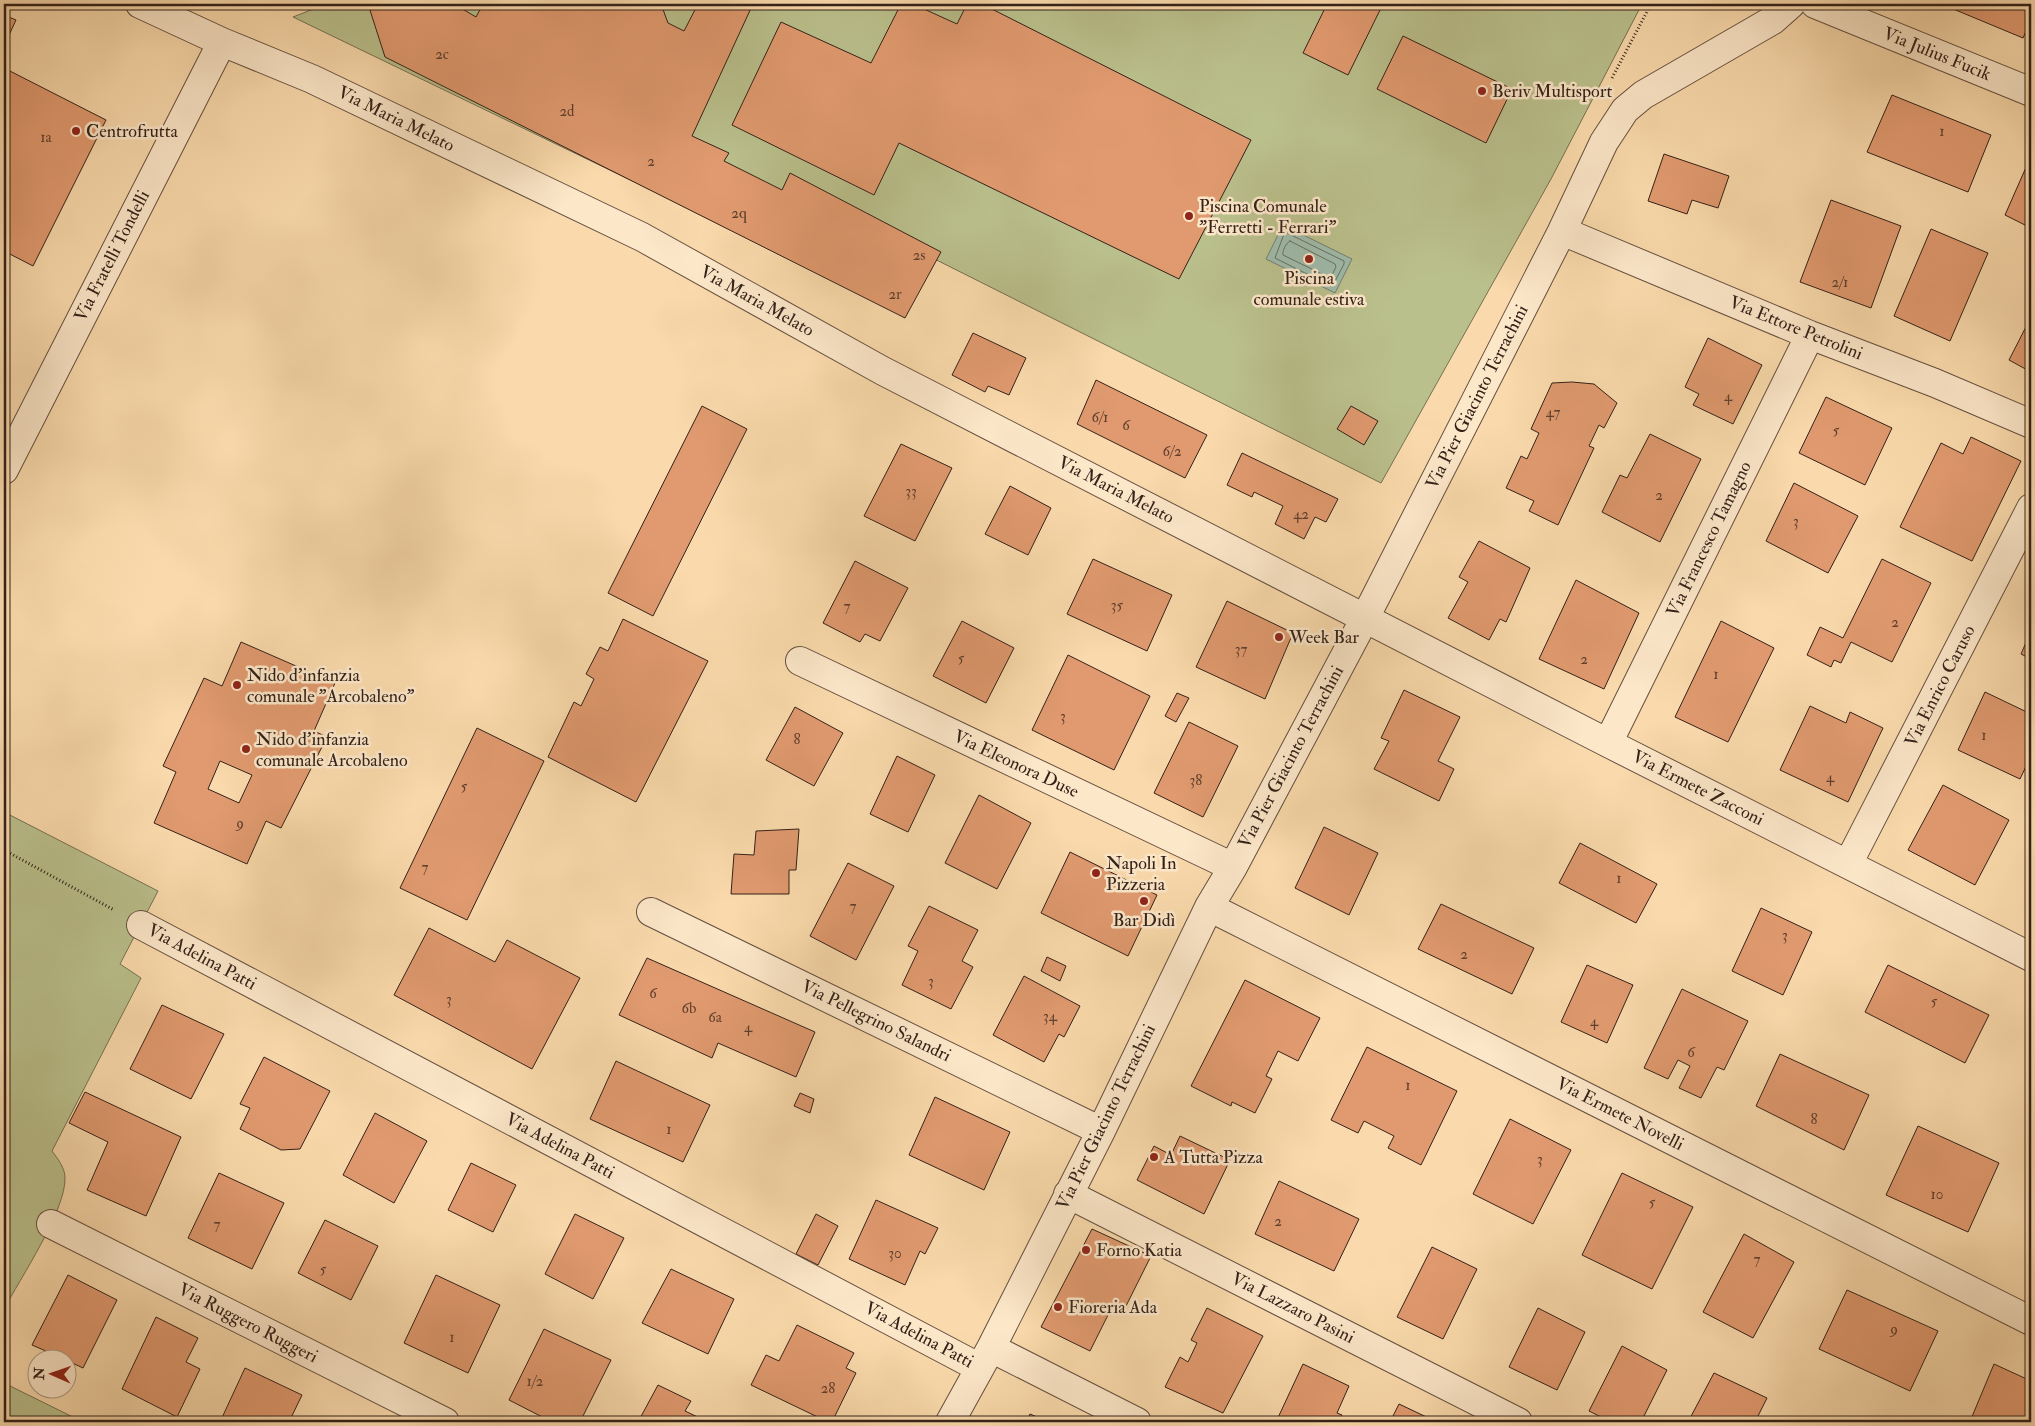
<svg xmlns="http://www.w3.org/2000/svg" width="2035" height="1426" font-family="'IM FELL Double Pica',serif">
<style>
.green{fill:#bac08c;stroke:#767052}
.water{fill:#9ebbaa;stroke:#737d70}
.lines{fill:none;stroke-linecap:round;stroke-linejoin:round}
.shore{stroke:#686e62;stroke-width:1}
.building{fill:#e19a6f;stroke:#332119;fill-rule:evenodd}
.minor-casing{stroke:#654f3e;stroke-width:30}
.path{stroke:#332119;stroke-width:3;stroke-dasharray:1 2.5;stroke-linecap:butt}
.minor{stroke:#fce7c9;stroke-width:28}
.poi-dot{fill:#8f2418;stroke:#fce7c9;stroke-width:2}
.labels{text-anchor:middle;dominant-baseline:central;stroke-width:5;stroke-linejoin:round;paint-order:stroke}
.number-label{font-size:15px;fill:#5e3f2e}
.street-label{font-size:18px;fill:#332119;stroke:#fce7c9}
.poi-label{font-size:18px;fill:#332119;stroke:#fce7c9;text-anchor:start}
</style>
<rect width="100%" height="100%" fill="#fadaac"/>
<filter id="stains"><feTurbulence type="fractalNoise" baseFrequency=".004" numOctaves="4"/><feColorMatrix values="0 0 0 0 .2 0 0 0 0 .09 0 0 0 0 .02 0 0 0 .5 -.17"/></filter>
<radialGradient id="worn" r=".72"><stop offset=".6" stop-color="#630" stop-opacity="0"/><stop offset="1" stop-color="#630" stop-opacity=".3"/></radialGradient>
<path class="green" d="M326 4H1642L1551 179 1381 483 789 186 767 246 293 17Z
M4 812 158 891 120 964 141 978 52 1151C58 1159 65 1168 65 1178 66 1210 20 1279 4 1309Z
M4 1383 83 1422H4Z"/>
<path class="water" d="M1283 225 1352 259 1335 293 1266 259Z"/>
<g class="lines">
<path class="shore" d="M1287 233 1344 261V264L1333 285 1331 286 1275 258 1284 234Z
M1290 241 1335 264 1336 267 1331 277H1328L1283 255C1282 251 1286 243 1290 241Z"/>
</g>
<path class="building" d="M368 4H454L476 17 483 4H661L668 23 684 31 698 4H747L752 6 692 136 729 153 724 161 782 190 790 173 941 252 905 318 385 57Z
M901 4H913L957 24 967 4H982L1251 140 1179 279 899 143 874 195 732 125 781 22 871 63Z
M1327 4H1372L1381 8 1348 75 1303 53Z
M1946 4H2031V20L2023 38 1946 6Z
M4 15 16 20 4 46Z
M1403 36 1512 89 1486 143 1377 89Z
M4 68 106 120 33 266 4 251Z
M1892 95 1991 135 1968 192 1867 152Z
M1664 154 1729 176 1718 208 1692 200 1687 214 1648 201Z
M2031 156V228L2005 215Z
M1831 200 1901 226 1871 308 1800 282Z
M1931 229 1988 253 1950 341 1894 316Z
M2031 317V372L2009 360Z
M973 333 1026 358 1009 395 988 386 985 392 952 375Z
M1708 338 1762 365 1733 424 1693 405 1699 394 1685 387Z
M1096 380 1207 435 1185 478 1077 424Z
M1572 382 1594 384 1617 403 1604 428 1599 425 1589 446 1594 448 1558 525 1529 511 1534 501 1506 488 1521 456 1527 459 1539 433 1531 429 1552 383Z
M1826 397 1892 428 1865 485 1799 453Z
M702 406 747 429 653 616 608 593Z
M1351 406 1378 421 1364 445 1337 429Z
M1650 434 1701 459 1660 542 1602 512 1620 475 1627 478Z
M1971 437 2021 461 1972 561 1900 527 1941 443 1963 454Z
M901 444 952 468 915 541 864 516Z
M1242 453 1338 499 1326 522 1315 517 1304 539 1275 524 1283 506 1254 492 1252 497 1227 485Z
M1794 483 1858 516 1828 573 1766 541Z
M1010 486 1051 508 1028 555 985 534Z
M1479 541 1530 568 1506 622 1500 619 1489 640 1448 618 1468 582 1459 577Z
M1093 559 1172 595 1147 651 1067 614Z
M1882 559 1931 583 1892 662 1851 642 1841 663 1834 660 1831 667 1807 655 1820 627 1843 638Z
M855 561 908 588 880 641 865 634 860 642 823 623Z
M1576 580 1639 613 1604 689 1539 659Z
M1227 601 1293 633 1265 699 1196 667Z
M623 619 708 661 636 802 548 757 574 702 581 706 594 679 586 674 600 647 608 651Z
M962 621 1014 648 986 703 933 676Z
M1721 621 1774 648 1728 742 1675 717Z
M2031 631V659L2021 654Z
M241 642 335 683 314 731 327 737 281 828 266 821 247 864 154 823 176 772 163 766 204 678 222 686ZM220 761 252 775 239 803 208 789Z
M1068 655 1150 696 1114 770 1032 730Z
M1404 690 1460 717 1438 761 1454 769 1439 801 1374 769 1389 741 1381 738Z
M1985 692 2031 714V756L2020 779 1958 750Z
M1177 693 1189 698 1176 722 1165 716Z
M1810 706 1846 723 1850 712 1883 728 1848 802 1780 770Z
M795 707 843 733 814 786 766 760Z
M1189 722 1238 746 1203 817 1154 793Z
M477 728 544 761 467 920 400 888Z
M897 756 935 775 908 832 870 814Z
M1943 785 2009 820 1975 885 1908 850Z
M979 795 1031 823 997 889 945 863Z
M1324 827 1378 853 1349 915 1295 888Z
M799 829 796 870H789V894H731L734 854 754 855 756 831Z
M1580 843 1657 884 1636 923 1559 883Z
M1070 852 1157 895 1128 956 1041 913Z
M848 863 894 886 856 960 810 936Z
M1441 904 1534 948 1512 994 1418 949Z
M929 906 978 930 962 961 973 967 951 1009 902 985 918 951 908 946Z
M1761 908 1812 932 1783 995 1732 971Z
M429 928 495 962 507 940 580 978 532 1069 394 995Z
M1047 957 1066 966 1060 981 1041 971Z
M647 958 815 1032 796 1077 718 1043 712 1058 619 1015Z
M1587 965 1633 985 1607 1043 1561 1022Z
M1888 965 1989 1015 1965 1063 1865 1012Z
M1024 976 1080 1006 1064 1037 1059 1034 1044 1062 993 1035Z
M1245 980 1320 1018 1298 1061 1278 1051 1266 1076 1272 1079 1255 1113 1232 1102 1231 1106 1191 1086Z
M1682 989 1748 1021 1724 1070 1717 1067 1701 1098 1679 1088 1690 1066 1678 1060 1668 1079 1644 1068Z
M162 1005 224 1034 191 1099 130 1069Z
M1367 1047 1457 1091 1421 1165 1388 1148 1394 1136 1364 1121 1358 1133 1331 1120Z
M1780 1054 1869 1095 1844 1150 1756 1106Z
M264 1057 330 1091 300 1149 281 1150 240 1129 250 1108 240 1104Z
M616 1061 710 1105 683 1162 590 1119Z
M85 1092 181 1137 146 1216 87 1190 108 1142 69 1123Z
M800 1093 814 1099 810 1113 794 1106Z
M935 1097 1010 1132 984 1190 909 1155Z
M375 1113 427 1141 394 1203 343 1175Z
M1510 1119 1571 1150 1533 1224 1473 1194Z
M1918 1126 1999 1163 1968 1232 1886 1195Z
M1180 1136 1230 1160 1204 1214 1137 1180 1154 1146 1171 1155Z
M471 1163 516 1185 493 1232 448 1210Z
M219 1173 284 1203 252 1269 188 1238Z
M1622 1173 1693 1207 1652 1289 1582 1255Z
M1279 1181 1359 1219 1334 1271 1255 1234Z
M876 1200 938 1228 925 1254 920 1251 905 1285 849 1259Z
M575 1214 624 1238 593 1299 545 1274Z
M816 1214 838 1226 818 1265 796 1254Z
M325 1220 378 1246 351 1300 298 1273Z
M1092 1229 1151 1256 1124 1310 1113 1305 1090 1351 1041 1327Z
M1744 1234 1794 1262 1753 1338 1703 1312Z
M1432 1247 1477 1269 1443 1339 1397 1317Z
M671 1269 734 1299 708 1354 642 1323Z
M68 1275 117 1300 83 1368 68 1361V1358H62L32 1345Z
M436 1275 500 1305 468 1373 404 1343Z
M1847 1290 1938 1331 1910 1391 1819 1349Z
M1207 1308 1263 1336 1223 1413 1165 1387 1180 1357 1188 1362 1197 1343 1191 1340Z
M1538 1308 1585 1332 1557 1390 1509 1367Z
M156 1317 198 1338 186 1362 200 1369 177 1417 122 1389Z
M797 1325 854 1353 846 1368 856 1373 832 1422H828L751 1385 766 1355 779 1361Z
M544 1329 611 1360 580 1422H552L509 1400Z
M1622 1346 1667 1370 1641 1422H1611L1589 1411Z
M1303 1364 1349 1386 1337 1413 1342 1415 1339 1422H1276Z
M1994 1364 2031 1381V1422H1979L1971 1419Z
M245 1368 302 1395 289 1422H220Z
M1714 1373 1767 1398 1755 1422H1688Z
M658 1385 691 1401 685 1411 708 1422H638Z
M1399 1404 1437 1422H1390Z
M1030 1414 1049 1422H1026Z"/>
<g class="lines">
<defs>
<path id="minor" d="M140 4 222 42 312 79 642 237 883 371 1608 743 2031 957
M1815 4 2031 92
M1562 231 1810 335 1935 383 2031 424
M4 470 222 42
M800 661 1233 867
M1608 743 1810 335
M1848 864 2031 508
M1209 907 2031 1321
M651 912 1101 1131
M141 925 980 1368
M1068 1194 1518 1422
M51 1224 445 1422
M991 1348 1137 1422
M950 1422 991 1348 1101 1131 1209 907 1233 867 1365 618 1562 231 1604 142 1625 110 1643 95 1773 20 1791 4"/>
</defs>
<use href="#minor" class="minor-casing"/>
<path class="path" d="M1612 78 1651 4
M4 850 114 910"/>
<use href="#minor" class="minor"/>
</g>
<g class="poi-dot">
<circle cx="1482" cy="91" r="5"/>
<circle cx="76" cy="131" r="5"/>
<circle cx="1189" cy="216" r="5"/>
<circle cx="1309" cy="259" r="5"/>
<circle cx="1279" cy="637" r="5"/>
<circle cx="237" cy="685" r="5"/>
<circle cx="246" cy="749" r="5"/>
<circle cx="1096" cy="873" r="5"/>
<circle cx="1144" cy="901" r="5"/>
<circle cx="1154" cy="1157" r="5"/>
<circle cx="1086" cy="1250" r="5"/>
<circle cx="1058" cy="1307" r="5"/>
</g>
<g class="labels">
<g class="number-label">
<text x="442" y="54">2c</text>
<text x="567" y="111">2d</text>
<text x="1942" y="131">1</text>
<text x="46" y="137">1a</text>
<text x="651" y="161">2</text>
<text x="739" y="213">2q</text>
<text x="919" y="255">2s</text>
<text x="1840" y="282">2/1</text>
<text x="895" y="294">2r</text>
<text x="1728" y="396">4</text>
<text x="1553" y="412">47</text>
<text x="1100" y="417">6/1</text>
<text x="1126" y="425">6</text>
<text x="1836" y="430">5</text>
<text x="1172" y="451">6/2</text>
<text x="911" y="491">33</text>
<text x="1659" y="495">2</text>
<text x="1301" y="514">42</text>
<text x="1796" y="521">3</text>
<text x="1117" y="605">35</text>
<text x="847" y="606">7</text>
<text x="1895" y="622">2</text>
<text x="1241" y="649">37</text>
<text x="961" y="658">5</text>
<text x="1584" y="659">2</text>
<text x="1716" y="674">1</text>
<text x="1063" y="716">3</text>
<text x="1984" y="735">1</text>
<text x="797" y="739">8</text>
<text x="1830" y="777">4</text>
<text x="1196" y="780">38</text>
<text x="464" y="786">5</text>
<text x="240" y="823">9</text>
<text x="425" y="867">7</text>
<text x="1619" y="878">1</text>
<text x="853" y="906">7</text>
<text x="1785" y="935">3</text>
<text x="1464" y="954">2</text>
<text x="931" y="981">3</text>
<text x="653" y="993">6</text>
<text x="449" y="999">3</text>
<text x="1934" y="1001">5</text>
<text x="689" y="1008">6b</text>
<text x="1050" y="1016">34</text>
<text x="715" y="1017">6a</text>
<text x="1594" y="1021">4</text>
<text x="748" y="1027">4</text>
<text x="1691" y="1052">6</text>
<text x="1408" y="1085">1</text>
<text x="1814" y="1119">8</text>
<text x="669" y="1129">1</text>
<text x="1540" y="1159">3</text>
<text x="1937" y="1194">10</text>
<text x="1652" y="1202">5</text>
<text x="1278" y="1221">2</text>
<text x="217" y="1224">7</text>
<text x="895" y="1253">30</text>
<text x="1757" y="1259">7</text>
<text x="323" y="1269">5</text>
<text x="1894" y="1329">9</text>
<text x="452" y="1337">1</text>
<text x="535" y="1381">1/2</text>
<text x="828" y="1388">28</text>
</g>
<g class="street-label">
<text transform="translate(1937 54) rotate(22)">Via Julius Fucik</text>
<text transform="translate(396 119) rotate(26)">Via Maria Melato</text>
<text transform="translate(112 256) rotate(-63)">Via Fratelli Tondelli</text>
<text transform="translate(757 301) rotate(29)">Via Maria Melato</text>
<text transform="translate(1796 328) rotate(22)">Via Ettore Petrolini</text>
<text transform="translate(1477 397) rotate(-63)">Via Pier Giacinto Terrachini</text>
<text transform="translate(1116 490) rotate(27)">Via Maria Melato</text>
<text transform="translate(1709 539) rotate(-64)">Via Francesco Tamagno</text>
<text transform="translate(1940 686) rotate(-63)">Via Enrico Caruso</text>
<text transform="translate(1291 757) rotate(-62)">Via Pier Giacinto Terrachini</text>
<text transform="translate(1016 764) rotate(25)">Via Eleonora Duse</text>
<text transform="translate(1698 788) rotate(27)">Via Ermete Zacconi</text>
<text transform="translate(202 957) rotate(28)">Via Adelina Patti</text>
<text transform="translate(876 1021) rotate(26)">Via Pellegrino Salandri</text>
<text transform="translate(1620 1114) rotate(27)">Via Ermete Novelli</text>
<text transform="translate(1106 1117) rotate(-64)">Via Pier Giacinto Terrachini</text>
<text transform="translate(560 1146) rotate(28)">Via Adelina Patti</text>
<text transform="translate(1293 1308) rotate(27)">Via Lazzaro Pasini</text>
<text transform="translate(248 1323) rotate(27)">Via Ruggero Ruggeri</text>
<text transform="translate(919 1335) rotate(28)">Via Adelina Patti</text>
</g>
<g class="poi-label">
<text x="1492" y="91">Beriv Multisport</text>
<text x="86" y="131">Centrofrutta</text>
<text x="1199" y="206">Piscina Comunale<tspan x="1199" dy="21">"Ferretti - Ferrari"</tspan></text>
<text x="1309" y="278" text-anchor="middle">Piscina<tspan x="1309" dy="21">comunale estiva</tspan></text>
<text x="1289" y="637">Week Bar</text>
<text x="247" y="675">Nido d'infanzia<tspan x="247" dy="21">comunale "Arcobaleno"</tspan></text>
<text x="256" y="739">Nido d'infanzia<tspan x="256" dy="21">comunale Arcobaleno</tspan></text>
<text x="1106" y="863">Napoli In<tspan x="1106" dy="21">Pizzeria</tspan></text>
<text x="1144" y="920" text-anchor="middle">Bar Didì</text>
<text x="1164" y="1157">A Tutta Pizza</text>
<text x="1096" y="1250">Forno Katia</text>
<text x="1068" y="1307">Fioreria Ada</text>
</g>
</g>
<rect width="2035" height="1426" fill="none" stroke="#fadaac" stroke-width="20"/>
<rect x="5" y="5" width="2025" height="1416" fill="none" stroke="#332119" stroke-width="2.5"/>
<rect x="10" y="10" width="2015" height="1406" fill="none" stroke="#332119"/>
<g transform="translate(52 1374) rotate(272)"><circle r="24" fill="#fce7c9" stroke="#ac9883"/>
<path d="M0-4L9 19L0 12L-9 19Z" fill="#8f2418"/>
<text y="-8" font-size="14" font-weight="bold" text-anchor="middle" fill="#332119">N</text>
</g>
<rect width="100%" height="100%" filter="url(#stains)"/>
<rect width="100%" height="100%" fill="url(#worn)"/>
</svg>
